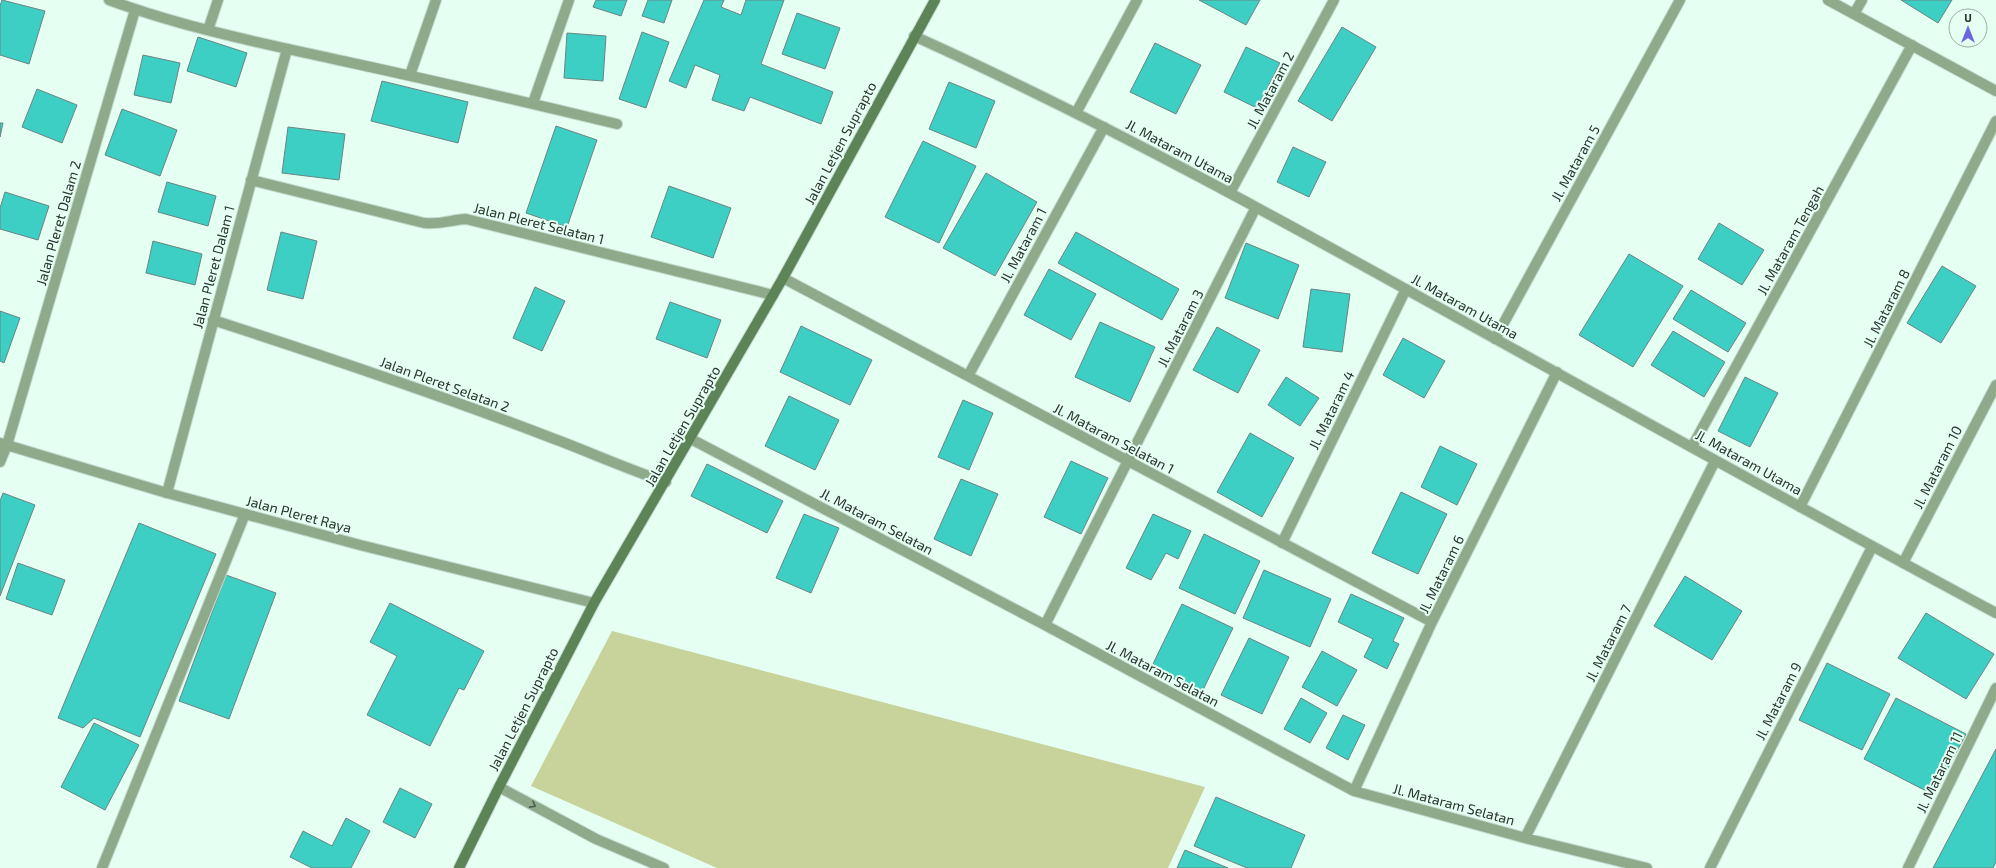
<svg xmlns="http://www.w3.org/2000/svg" width="1996" height="868" font-family="'Exo 2',sans-serif">
<style>
.green{fill:#c7d39a}
.building{fill:#3dcfc4;stroke:#698582}
.lines{fill:none;stroke-linecap:round;stroke-linejoin:round}
.service-casing{stroke:#c3dacf;stroke-width:12}
.minor-casing{stroke:#c3dacf;stroke-width:12}
.tertiary-casing{stroke:#c3dacf;stroke-width:12}
.secondary-casing{stroke:#c3dacf;stroke-width:12}
.service{stroke:#8faa8a;stroke-width:10}
.minor{stroke:#8faa8a;stroke-width:10}
.tertiary{stroke:#8faa8a;stroke-width:10}
.secondary{stroke:#5c8456;stroke-width:10}
.oneway{stroke:#4d5d4f}
.labels{text-anchor:middle;dominant-baseline:central;stroke-width:4;stroke-linejoin:round;paint-order:stroke}
.street-label{font-size:14px;fill:#2a342f;stroke:#e5fff2}
</style>
<rect width="100%" height="100%" fill="#e5fff2"/>
<path class="green" d="M612 631 1205 787 1168 868H717L531 786Z"/>
<path class="building" d="M2 0 45 11 29 64 0 55V6Z
M596 0H627L621 16 593 7Z
M648 0H672L664 23 642 16Z
M704 0H724L721 7 741 15 746 0H784L761 64 833 92 821 124 750 97 744 111 712 100 720 75 695 65 686 88 669 81Z
M1199 0H1260L1246 25Z
M1901 0H1952L1938 23Z
M797 13 840 28 825 69 782 54Z
M1342 27 1376 47 1332 121 1298 101Z
M642 32 669 42 646 108 619 99Z
M567 33 606 36 603 81 564 78Z
M198 37 247 53 236 87 187 71Z
M1155 43 1201 65 1176 114 1130 92Z
M1246 47 1280 63 1257 108 1224 92Z
M143 55 180 63 171 103 134 95Z
M382 81 468 102 458 143 371 121Z
M949 82 995 101 976 148 929 129Z
M37 89 77 105 62 143 22 127Z
M122 109 177 130 160 176 105 155Z
M0 123H3L0 137Z
M556 126 597 140 567 227 526 213Z
M288 127 345 134 339 180 282 173Z
M923 141 976 166 939 243 885 217Z
M1293 147 1326 162 1309 197 1277 182Z
M986 173 1037 202 995 276 943 248Z
M167 182 216 196 208 226 158 212Z
M669 186 731 208 713 258 651 237Z
M5 192 49 206 38 240 0 229V208Z
M1719 223 1764 250 1742 285 1698 259Z
M281 232 317 241 303 299 267 290Z
M1076 232 1179 289 1162 320 1058 263Z
M153 241 202 254 195 285 146 273Z
M1246 243 1299 265 1278 319 1225 298Z
M1629 254 1683 286 1633 367 1579 335Z
M1942 266 1976 286 1941 343 1907 323Z
M1049 269 1096 294 1071 340 1024 315Z
M535 287 565 301 542 351 513 338Z
M1311 289 1350 294 1342 352 1303 347Z
M1691 290 1746 323 1728 352 1673 319Z
M670 302 721 320 707 358 656 339Z
M0 311 20 318 4 363 0 361Z
M1100 322 1155 347 1130 402 1075 377Z
M801 326 872 360 850 405 780 372Z
M1217 327 1260 350 1238 393 1193 370Z
M1673 331 1725 362 1704 397 1651 365Z
M1403 338 1445 361 1424 398 1383 375Z
M1286 377 1319 398 1300 426 1268 405Z
M1745 377 1778 393 1750 447 1718 431Z
M789 396 839 420 815 470 765 446Z
M963 400 993 413 969 470 938 457Z
M1250 433 1294 458 1262 517 1217 492Z
M1440 446 1477 464 1457 505 1421 487Z
M1071 461 1108 478 1081 534 1044 517Z
M707 464 783 501 767 533 691 496Z
M961 479 998 494 971 556 934 539Z
M1401 492 1447 514 1418 574 1372 553Z
M3 493 35 505 0 596V501Z
M804 514 839 528 811 593 776 578Z
M1153 514 1191 531 1178 559 1166 553 1151 580 1126 568Z
M139 523 216 554 140 737 94 718 83 728 58 718Z
M1204 534 1260 561 1235 614 1179 588Z
M18 563 65 580 52 615 6 599Z
M1264 570 1331 599 1310 647 1243 618Z
M226 575 276 593 229 719 179 701Z
M1685 576 1742 611 1712 660 1654 626Z
M1351 594 1404 618 1393 641 1399 644 1387 669 1364 657 1373 639 1338 622Z
M390 603 484 651 464 690 459 688 430 746 367 715 397 656 370 642Z
M1182 604 1233 628 1202 692 1151 668Z
M1926 613 1994 654 1966 699 1898 658Z
M1249 638 1289 657 1262 714 1221 695Z
M1322 651 1357 670 1337 706 1302 687Z
M1827 663 1890 694 1862 750 1799 720Z
M1301 698 1327 713 1310 743 1284 729Z
M1896 698 1966 734 1934 795 1864 759Z
M1343 715 1365 725 1348 760 1326 748Z
M94 723 139 745 105 810 61 787Z
M1996 749V862L1993 868H1933Z
M400 788 432 804 415 838 383 822Z
M1216 797 1305 835 1291 868H1247L1194 846Z
M346 818 370 831 351 868H312L290 857 303 831 332 846Z
M1185 850 1228 868H1177Z"/>
<g class="lines">
<defs>
<path id="service" d="M499 787 596 839 664 868"/>
<path id="minor" d="M109 0C185 28 265 44 343 61 435 81 526 102 617 124
M1828 0 1996 91
M1854 14 1862 0
M208 30 218 0
M914 36C1109 124 1296 228 1483 332 1653 426 1824 521 1996 613
M410 75 436 0
M533 103 569 0
M1076 113 1137 0
M251 180 424 223C441 225 449 220 466 219L773 295
M1230 193 1334 0
M783 278 1432 622
M213 320C324 356 435 393 544 435 585 450 624 468 666 482
M1495 339 1680 0
M968 376 1104 127
M691 439 1045 625 1354 791 1525 838 1647 868
M1692 447 1912 45
M0 462 7 445 135 10
M167 493 287 49
M1800 507 1996 121
M1282 543 1406 289
M1903 563 1996 385
M1045 625 1256 207
M1354 791 1432 622 1557 372
M1525 838 1715 461
M102 868 245 514
M1710 868 1872 547
M1908 868 1996 688"/>
<path id="tertiary" d="M0 443 167 493 360 545 594 603"/>
<path id="secondary" d="M459 868 499 787 594 603 783 278 935 0"/>
</defs>
<use href="#service" class="service-casing"/>
<use href="#minor" class="minor-casing"/>
<use href="#tertiary" class="tertiary-casing"/>
<use href="#secondary" class="secondary-casing"/>
<use href="#service" class="service"/>
<use href="#minor" class="minor"/>
<use href="#tertiary" class="tertiary"/>
<use href="#secondary" class="secondary"/>
</g>
<defs><path id="oneway-chevron" d="M-2-3.5L2.5 0L-2 3.5" fill="none" stroke-width="1.6" stroke-linecap="round" stroke-linejoin="round"/></defs>
<use class="oneway" href="#oneway-chevron" transform="translate(533 805) rotate(28)"/>
<g class="labels">
<g class="street-label">
<text transform="translate(1270 90) rotate(-62)">Jl. Mataram 2</text>
<text transform="translate(840 143) rotate(-62)">Jalan Letjen Suprapto</text>
<text transform="translate(1180 151) rotate(28)">Jl. Mataram Utama</text>
<text transform="translate(1575 163) rotate(-61)">Jl. Mataram 5</text>
<text transform="translate(58 223) rotate(-74)">Jalan Pleret Dalam 2</text>
<text transform="translate(539 223) rotate(14)">Jalan Pleret Selatan 1</text>
<text transform="translate(1790 240) rotate(-61)">Jl. Mataram Tengah</text>
<text transform="translate(1023 245) rotate(-62)">Jl. Mataram 1</text>
<text transform="translate(213 267) rotate(-75)">Jalan Pleret Dalam 1</text>
<text transform="translate(1465 306) rotate(29)">Jl. Mataram Utama</text>
<text transform="translate(1886 308) rotate(-63)">Jl. Mataram 8</text>
<text transform="translate(1180 328) rotate(-63)">Jl. Mataram 3</text>
<text transform="translate(445 384) rotate(20)">Jalan Pleret Selatan 2</text>
<text transform="translate(1331 410) rotate(-64)">Jl. Mataram 4</text>
<text transform="translate(682 426) rotate(-60)">Jalan Letjen Suprapto</text>
<text transform="translate(1114 438) rotate(28)">Jl. Mataram Selatan 1</text>
<text transform="translate(1749 462) rotate(29)">Jl. Mataram Utama</text>
<text transform="translate(1937 467) rotate(-63)">Jl. Mataram 10</text>
<text transform="translate(299 514) rotate(15)">Jalan Pleret Raya</text>
<text transform="translate(877 521) rotate(28)">Jl. Mataram Selatan</text>
<text transform="translate(1441 574) rotate(-64)">Jl. Mataram 6</text>
<text transform="translate(1608 643) rotate(-63)">Jl. Mataram 7</text>
<text transform="translate(1163 673) rotate(28)">Jl. Mataram Selatan</text>
<text transform="translate(1778 701) rotate(-63)">Jl. Mataram 9</text>
<text transform="translate(523 709) rotate(-63)">Jalan Letjen Suprapto</text>
<text transform="translate(1939 772) rotate(-64)">Jl. Mataram 11</text>
<text transform="translate(1454 804) rotate(15)">Jl. Mataram Selatan</text>
</g>
</g>
<g transform="translate(1968 28)"><circle r="19" fill="#e5fff2" stroke="#9aaea4"/>
<path d="M0-3L7 15L0 10L-7 15Z" fill="#6966e0"/>
<text y="-6" font-size="11" font-weight="bold" text-anchor="middle" fill="#2a342f">U</text>
</g>
</svg>
